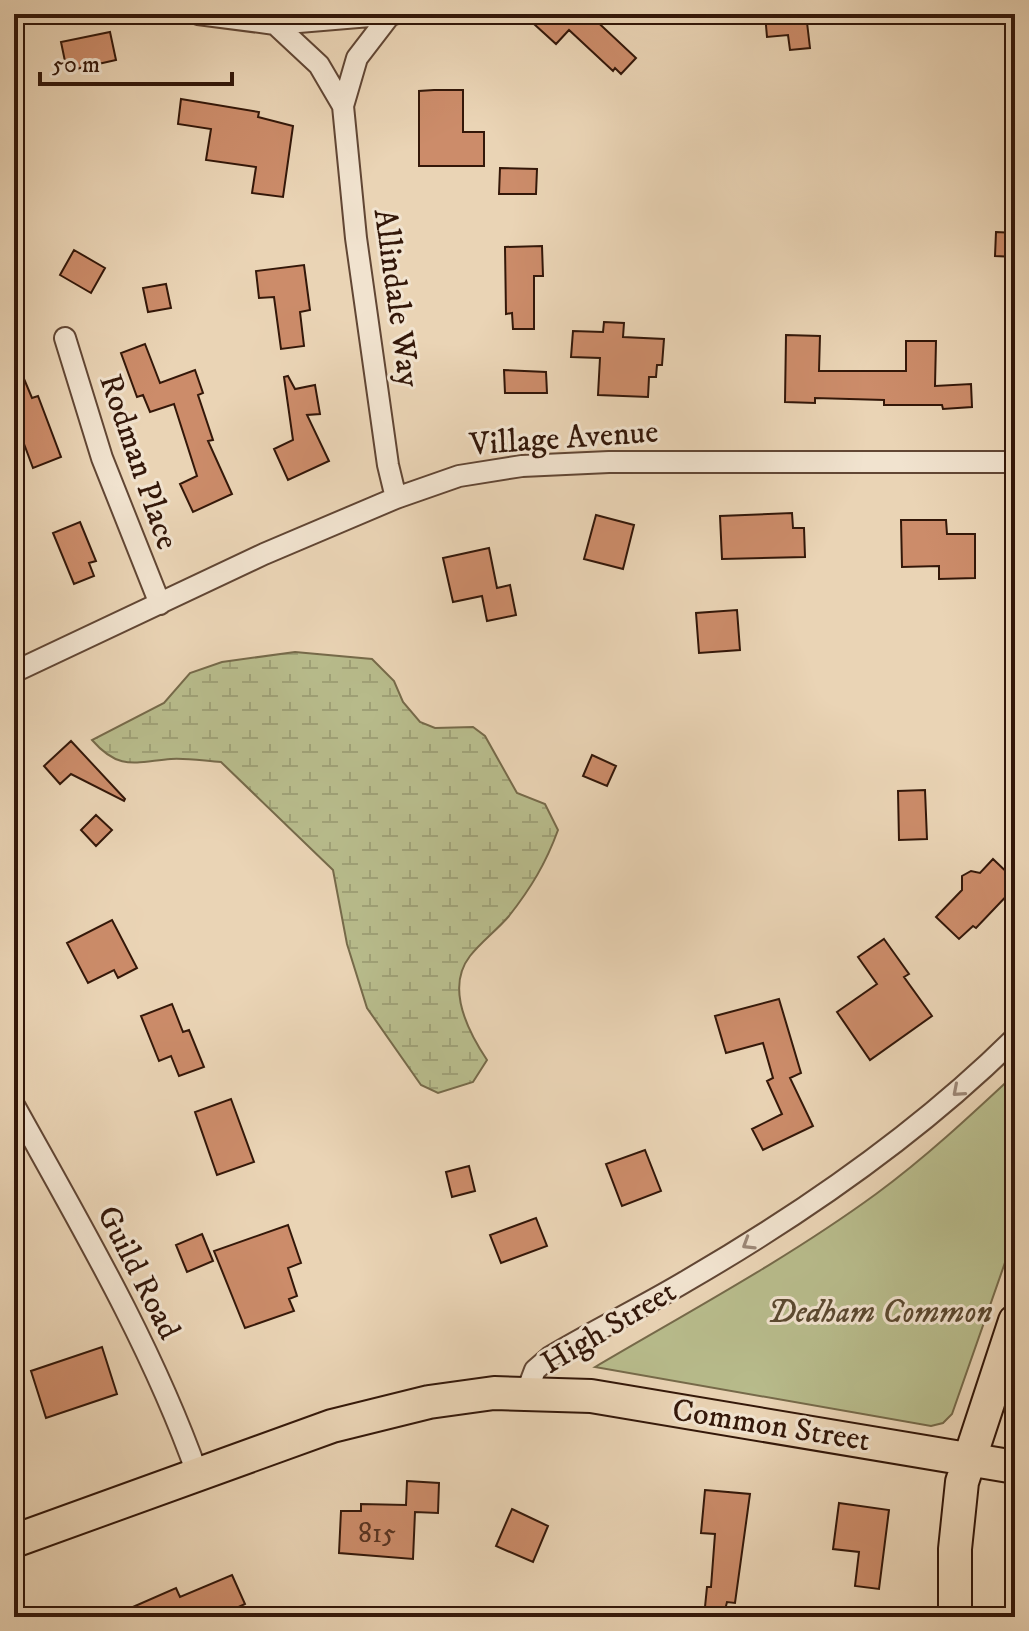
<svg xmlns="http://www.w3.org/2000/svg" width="1029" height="1631" font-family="'IM FELL DW Pica',serif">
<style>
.green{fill:#b8bc8c;stroke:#766a4a;stroke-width:2}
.wetland{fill:url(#wetland-marsh);stroke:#766a4a;stroke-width:2}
.building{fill:#cc8c6a;stroke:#331709;stroke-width:2}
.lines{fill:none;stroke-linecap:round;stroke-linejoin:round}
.street-casing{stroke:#614634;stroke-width:24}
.primary-casing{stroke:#331709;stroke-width:36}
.street{stroke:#f1e3cf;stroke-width:20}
.primary{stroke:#ead4b5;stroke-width:32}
.oneway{stroke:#9c8776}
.labels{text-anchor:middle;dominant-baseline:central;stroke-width:6;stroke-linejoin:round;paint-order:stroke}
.number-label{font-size:28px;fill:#593421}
.street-label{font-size:32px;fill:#331709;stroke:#f1e3cf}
.park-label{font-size:32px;font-style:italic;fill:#5b4930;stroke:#f1e3cf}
</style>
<defs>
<pattern id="wetland-marsh" width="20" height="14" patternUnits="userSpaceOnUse" patternTransform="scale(2)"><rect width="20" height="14" fill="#b8bc8c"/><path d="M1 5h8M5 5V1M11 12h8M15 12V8" fill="none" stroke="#9fa177"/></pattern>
</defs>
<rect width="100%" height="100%" fill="#ead4b5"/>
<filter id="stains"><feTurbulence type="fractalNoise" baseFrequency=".0025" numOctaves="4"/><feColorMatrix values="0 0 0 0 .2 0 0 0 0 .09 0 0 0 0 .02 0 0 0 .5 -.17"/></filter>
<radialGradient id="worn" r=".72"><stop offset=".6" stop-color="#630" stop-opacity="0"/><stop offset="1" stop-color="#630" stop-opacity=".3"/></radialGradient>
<path class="green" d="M1015 1074V1234L952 1414 943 1423 931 1426 595 1367C690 1311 787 1259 876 1194 925 1158 970 1116 1015 1074Z"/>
<path class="wetland" d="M295 652 372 659 394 681 403 702 420 722 435 728 473 727 485 736 517 793 545 804 558 830C546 863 531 888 509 916 497 930 481 942 470 956 445 988 469 1033 487 1060L473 1082 438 1093 421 1085 367 1008 347 944 333 870 221 762C205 761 187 758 171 759 135 762 119 771 92 740L164 703 190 673 222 662Z"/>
<path class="building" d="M523 14H589L636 58 621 74 615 68 613 71 569 30 556 44Z
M765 14H806L810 48 790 50 788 35 767 37Z
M110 32 116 60 67 71 61 42Z
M434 90H463V132H484V166H419V91Z
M181 99 259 112 258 117 293 126 283 197 252 193 256 167 206 160 211 129 178 124Z
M500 168 537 169 536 194H499Z
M996 232 1015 233V257L995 256Z
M542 246 543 276H534V329H513L512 313 506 314 505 247Z
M74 250 105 268 91 293 60 275Z
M304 265 310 310 300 312 304 346 281 349 274 297 259 298 256 271Z
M166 284 171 308 148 312 143 288Z
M604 322 624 323 623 337 664 339 662 365H657L656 377H649L648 397 598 395 600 358 571 357 573 331 603 332Z
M786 335 820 336 819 371H906V341H936L935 386 971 384 972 407 943 409 942 405H884V400L815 398V403L785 402Z
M145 344 160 383 195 370 203 393 198 395 213 440 208 441 232 494 193 512 180 484 197 476 174 404 150 412 143 395 137 397 121 353Z
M14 355 32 398 38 396 61 457 33 468 14 417Z
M504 370 546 372 547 393H505Z
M288 376 295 389 315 385 320 414 307 415 329 461 288 480 274 449 293 440 284 377Z
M792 513 793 528H804L805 557 722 559 720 516Z
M596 515 634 525 623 569 584 559Z
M901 520H946L947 534H975V578L939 579V566L902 567Z
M80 522 96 561 89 563 94 576 74 584 53 533Z
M489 548 497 588 510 585 516 615 487 621 482 596 453 602 443 558Z
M737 610 740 650 699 653 696 613Z
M71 741 125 799 124 801 71 774 60 784 44 766Z
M592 755 616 766 607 786 583 776Z
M925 790 927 839 899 840 898 791Z
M96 815 112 830 96 846 81 830Z
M993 859 1015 880V887L976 928 973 926 959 939 936 917 962 890V876L971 871 980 873Z
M112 920 137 968 118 978 114 970 88 983 67 943Z
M884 939 909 974 904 977 932 1016 870 1060 837 1012 877 984 858 957Z
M779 999 801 1073 790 1078 813 1126 763 1150 752 1129 782 1114 767 1081 773 1078 763 1043 726 1053 715 1016Z
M172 1004 183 1032 189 1030 204 1067 179 1076 171 1056 159 1061 141 1016Z
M231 1099 254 1162 217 1175 195 1112Z
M645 1150 661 1191 622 1206 606 1164Z
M469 1166 475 1191 452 1197 446 1172Z
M536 1218 547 1246 501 1263 490 1235Z
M288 1225 301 1263 288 1268 297 1296 289 1299 294 1311 245 1328 214 1251Z
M202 1234 213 1261 187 1272 176 1245Z
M102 1347 117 1394 46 1418 31 1371Z
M407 1481 439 1483 438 1513 415 1512 413 1559 339 1553 341 1511H361V1504L406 1505Z
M705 1490 750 1494 735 1603 727 1602 725 1610 705 1607 707 1587H711L715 1534 701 1533Z
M839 1503 889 1510 879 1589 855 1586 859 1552 833 1549Z
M512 1509 548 1526 533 1562 496 1546Z
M232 1575 245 1604 217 1617H110L176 1588 180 1597Z"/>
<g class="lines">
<defs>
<path id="street" d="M198 14 275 24 394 14
M275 24 319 65 343 106 356 238 388 465 396 498
M343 106 357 58 390 15
M65 338 102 458 160 604
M14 672 264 554 396 498 459 476 522 466 609 462H1015
M14 1105C80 1224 151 1344 197 1473
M527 1391 535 1370 550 1357C595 1330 643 1307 688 1280 805 1212 919 1133 1015 1038"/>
<path id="primary" d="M14 1541 332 1426 429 1402 494 1393 591 1396 1015 1467
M955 1617V1549L962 1482 1015 1321"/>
</defs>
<use href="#street" class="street-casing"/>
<use href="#primary" class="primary-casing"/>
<use href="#street" class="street"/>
<use href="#primary" class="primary"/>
</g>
<defs><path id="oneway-chevron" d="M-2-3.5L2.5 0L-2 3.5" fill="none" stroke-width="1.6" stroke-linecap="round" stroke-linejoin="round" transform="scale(2)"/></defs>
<g class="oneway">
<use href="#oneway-chevron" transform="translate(958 1091) rotate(139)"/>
<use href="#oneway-chevron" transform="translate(748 1244) rotate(148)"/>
</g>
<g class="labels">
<g class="number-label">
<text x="377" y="1533">815</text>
</g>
<g class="street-label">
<text transform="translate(396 298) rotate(82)">Allindale Way</text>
<text transform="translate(564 439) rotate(-4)">Village Avenue</text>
<text transform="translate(138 462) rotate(71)">Rodman Place</text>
<text transform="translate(138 1273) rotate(63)">Guild Road</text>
<text transform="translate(609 1328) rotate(-31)">High Street</text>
<text transform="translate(771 1426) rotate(9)">Common Street</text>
</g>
<g class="park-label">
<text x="880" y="1313">Dedham Common</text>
</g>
</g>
<rect width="1029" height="1631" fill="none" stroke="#ead4b5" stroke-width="48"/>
<rect x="16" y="16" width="997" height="1599" fill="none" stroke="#331709" stroke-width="4"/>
<rect x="24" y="24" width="981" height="1583" fill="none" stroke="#331709" stroke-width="2"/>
<path d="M40 72v12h192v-12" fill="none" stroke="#331709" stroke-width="4"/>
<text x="52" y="72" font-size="24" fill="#331709" stroke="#f1e3cf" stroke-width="6" paint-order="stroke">50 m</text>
<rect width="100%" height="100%" filter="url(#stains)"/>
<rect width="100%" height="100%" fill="url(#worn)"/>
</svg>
